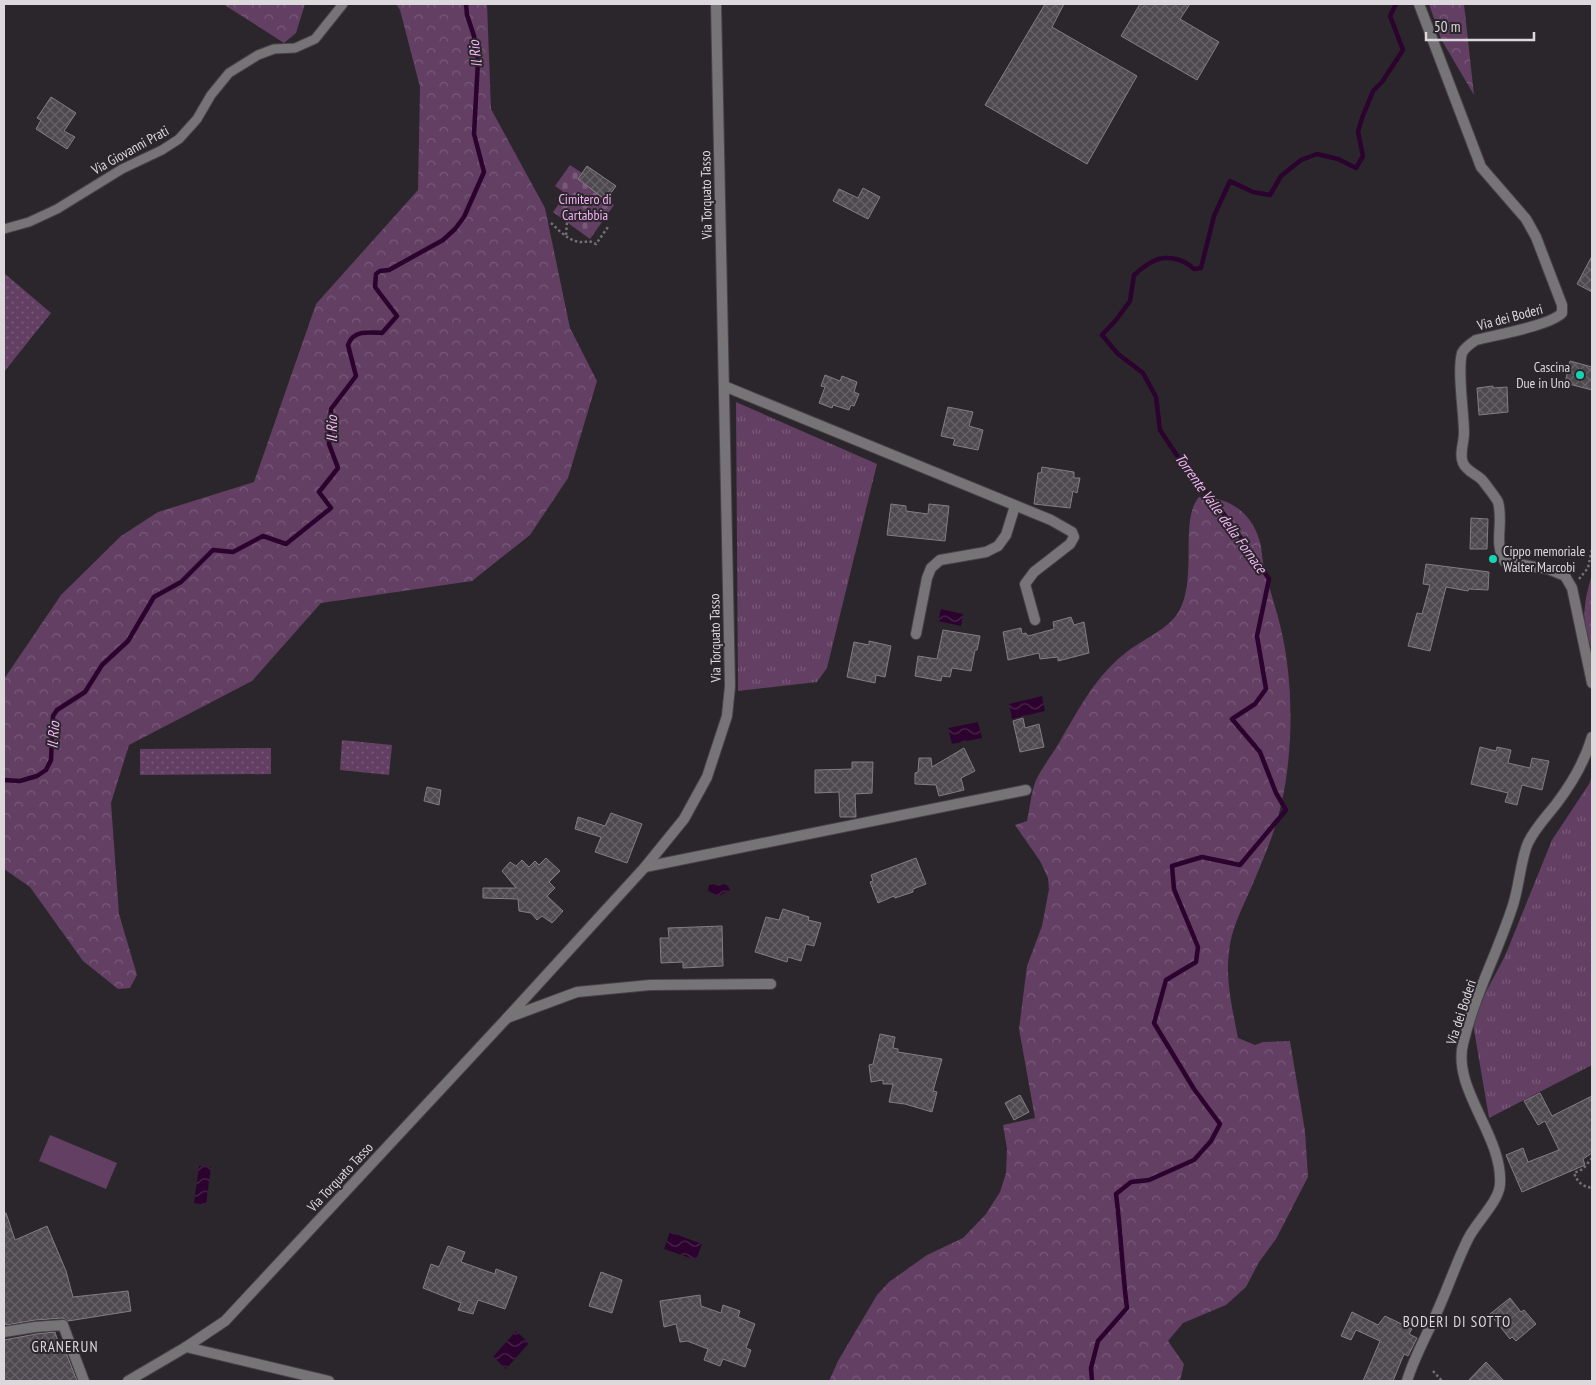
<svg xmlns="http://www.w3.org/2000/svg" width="1596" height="1385" font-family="'PT Sans Narrow',sans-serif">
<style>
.grass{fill:url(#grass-tufts)}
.forest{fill:url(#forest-crowns)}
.cemetery{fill:url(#cemetery-stones)}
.park{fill:url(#park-dots)}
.garden{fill:#623f63}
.water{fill:url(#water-waves)}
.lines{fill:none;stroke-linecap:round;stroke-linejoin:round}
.stream{stroke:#2b032e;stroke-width:4.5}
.building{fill:url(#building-cross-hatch);stroke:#837c83}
.service-casing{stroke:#474247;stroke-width:11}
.minor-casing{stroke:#474247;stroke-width:12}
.tertiary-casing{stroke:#474247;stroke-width:12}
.path{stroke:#746f74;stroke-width:2.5;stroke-dasharray:2.5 2.5;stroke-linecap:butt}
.service{stroke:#777477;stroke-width:9}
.minor{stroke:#777477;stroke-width:10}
.tertiary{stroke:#777477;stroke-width:10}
.poi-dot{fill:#14d5b3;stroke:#2b262b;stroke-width:2}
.labels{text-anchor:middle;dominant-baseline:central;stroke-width:4;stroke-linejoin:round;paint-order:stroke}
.street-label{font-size:14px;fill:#dcd8dc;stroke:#2b262b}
.park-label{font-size:14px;fill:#f6b2f8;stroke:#2b262b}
.poi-label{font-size:14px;fill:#dcd8dc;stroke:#2b262b;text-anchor:end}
.water-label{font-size:15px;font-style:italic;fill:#f9b5fb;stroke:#2b262b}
.neighbourhood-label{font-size:15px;letter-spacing:1px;fill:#dcd8dc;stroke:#2b262b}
</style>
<defs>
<pattern id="grass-tufts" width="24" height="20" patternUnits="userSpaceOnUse" patternTransform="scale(1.25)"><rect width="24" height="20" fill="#623f63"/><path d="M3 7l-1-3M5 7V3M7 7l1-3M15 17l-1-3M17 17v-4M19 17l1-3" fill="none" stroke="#785a79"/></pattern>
<pattern id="forest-crowns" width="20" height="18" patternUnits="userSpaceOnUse" patternTransform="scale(1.25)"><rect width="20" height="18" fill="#623f63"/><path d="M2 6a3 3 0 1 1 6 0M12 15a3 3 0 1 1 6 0" fill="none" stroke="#785a79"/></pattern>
<pattern id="cemetery-stones" width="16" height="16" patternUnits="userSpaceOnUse" patternTransform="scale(1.25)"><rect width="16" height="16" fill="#623f63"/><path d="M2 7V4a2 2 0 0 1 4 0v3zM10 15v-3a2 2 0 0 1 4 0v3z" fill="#785a79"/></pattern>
<pattern id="park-dots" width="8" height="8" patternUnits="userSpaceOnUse" patternTransform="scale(1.25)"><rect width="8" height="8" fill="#623f63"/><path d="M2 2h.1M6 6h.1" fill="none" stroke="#785a79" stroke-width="1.8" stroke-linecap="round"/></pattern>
<pattern id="water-waves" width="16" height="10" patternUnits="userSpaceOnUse" patternTransform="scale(1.25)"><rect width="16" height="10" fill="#2b032e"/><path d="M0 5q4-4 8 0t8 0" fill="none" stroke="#49274c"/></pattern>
<pattern id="building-cross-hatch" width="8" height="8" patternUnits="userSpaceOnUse" patternTransform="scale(1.25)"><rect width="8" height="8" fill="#4e494f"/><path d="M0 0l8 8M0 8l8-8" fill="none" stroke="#676268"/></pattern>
</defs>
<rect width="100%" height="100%" fill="#2b262b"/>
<path class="grass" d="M736 402 877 464 827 668 817 682 738 691Z
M1592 776V1065L1489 1118 1472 1018 1505 956 1552 840 1589 784Z"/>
<path class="forest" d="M223 4H305L296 33 284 43Z
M396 4H487L491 109 545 208 570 328 597 381 568 478 530 535 472 581 321 603 252 681 129 745 111 803 119 914 137 975 130 988 118 989 83 961 30 887 4 869V679L61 595 121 536 158 512 254 482 316 304 418 190 420 87 400 10Z
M1429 4H1464L1474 95 1441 39Z
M1199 497C1231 497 1254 514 1261 546 1262 555 1263 564 1265 572 1272 598 1281 623 1285 649 1295 708 1292 783 1271 839 1265 855 1258 872 1251 888 1242 909 1231 929 1229 952 1225 979 1233 1012 1238 1038L1255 1045 1263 1042 1290 1041 1305 1131 1308 1177 1276 1239 1259 1262 1246 1287 1226 1305 1183 1323 1168 1341 1184 1364 1180 1381H829L838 1361 877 1295 889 1282 927 1255 963 1238 986 1214 1000 1192 1006 1173 1007 1149 1003 1125 1035 1118 1019 1029 1027 966 1042 926 1049 889 1048 878 1040 861 1015 825 1027 821C1030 808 1031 792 1036 780 1044 764 1056 750 1064 734 1080 707 1093 682 1117 660 1123 655 1128 650 1135 646 1150 636 1170 627 1179 611 1198 578 1179 520 1199 497Z
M1592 575V652C1591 645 1588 639 1586 633 1582 613 1586 594 1592 575Z"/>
<path class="cemetery" d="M570 165 582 173 587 166 616 186 606 199 614 205 590 239 553 212 566 194 555 186Z"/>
<path class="park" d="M4 273 51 313 4 372Z
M342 740 392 745 389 775 340 770Z
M271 748V774L140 775V749Z"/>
<path class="garden" d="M50 1135 117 1163 106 1189 39 1161Z"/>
<path class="water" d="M941 609 963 614 961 626 938 621Z
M1042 696 1045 711 1012 719 1009 704Z
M978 722 982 738 952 744 948 728Z
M714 884 719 886 724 884 728 886 730 890 719 896 708 891 709 885Z
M199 1166 211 1167 206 1205 194 1203Z
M670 1232 702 1244 696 1260 664 1249Z
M516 1331 529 1343 506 1369 493 1357Z"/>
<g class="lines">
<path class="stream" d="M4 780 20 781 37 776 46 770 51 760 53 716 57 710 85 692 102 665 128 641 154 597 181 582 213 550 233 552 263 536 286 544 331 508 319 492 338 468 329 444 331 409 356 376 348 345C353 330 369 332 382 333L397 316 375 287 376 274 380 271 389 270 443 240 455 229 464 217 484 172 474 134 478 61 474 36 467 15 466 4
M1092 1381 1091 1368 1098 1341 1127 1308C1122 1270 1121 1232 1116 1194L1131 1182 1149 1180 1194 1160 1211 1141 1220 1124 1194 1089 1154 1023 1166 980 1196 962 1198 947 1174 889 1172 866 1202 857 1240 865 1286 810 1276 793 1260 752 1232 719 1255 704 1266 689 1257 636 1269 579 1230 522 1178 457 1160 430 1156 397 1143 373 1118 354 1102 335 1116 320 1130 301 1134 275C1139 271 1144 266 1150 263 1164 254 1183 258 1194 269L1201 268 1214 216 1230 181 1253 192 1270 195 1281 176 1301 160 1317 154 1338 159 1356 168 1363 156 1358 132 1362 118 1373 91 1382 82 1403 50 1390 16 1396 4"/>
</g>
<path class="building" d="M1045 4H1064L1052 27 1137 76 1087 164 985 105Z
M1140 4H1190L1180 19 1219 42 1197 80 1121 36Z
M51 97 76 113 64 131 75 137 67 149 36 129 41 120 37 118Z
M587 166 616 186 606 200 578 179Z
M863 188 880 197 868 219 833 201 839 189 858 198Z
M1592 256V292L1577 284Z
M1570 361 1592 367V390L1565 383Z
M825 375 840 381 842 376 857 382 854 392 859 394 854 406 851 405 849 410 833 405 832 408 819 403 825 387 821 386Z
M1493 386V388L1507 387 1508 412 1479 415 1477 388Z
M948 407 973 412 969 426 983 430 978 450 953 445 955 439 941 436Z
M1042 467 1074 472V478H1080L1077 493 1073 491 1070 508 1034 504 1038 473H1041Z
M891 504 906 506V511L928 514 929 504 949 506 945 541 887 535Z
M1471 518 1488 519 1487 549H1470Z
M1426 564 1489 572 1488 590 1469 589 1468 591 1446 587 1430 651 1408 646 1417 613 1422 614 1430 585 1423 584Z
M1071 617 1074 625 1084 622 1089 653 1058 661V657L1040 659 1039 653 1008 660 1003 632 1021 628 1022 634 1026 633 1028 636 1054 629 1053 622Z
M943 630 980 636 977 650H975L971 671 952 668 950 677 942 676 941 681 915 676 918 656 937 659Z
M869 641 891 646 885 677 876 675 875 683 847 677 854 642 869 645Z
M1023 718 1025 728 1039 724 1044 747 1020 752 1013 721Z
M1480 747 1496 751 1497 747 1511 750 1508 763 1530 768 1532 758 1549 761 1542 790 1522 785 1517 805 1505 802 1508 793 1471 784Z
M964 748 975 771 961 778 964 790 939 796 936 785 915 784V773L918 772 919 758H931L932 767Z
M852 762H873L872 793 855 794 856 817H840L839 792 815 793V770L852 769Z
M427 787 441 790 439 805 424 801Z
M611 813 642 824 627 863 595 852 601 837 575 829 578 817 605 826Z
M546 858 560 871 549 882 555 888 547 896 563 911 552 923 542 916 537 920 531 913 519 911 518 899 483 898V888H516L502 871 510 862 516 866 522 860 529 867 535 861 539 865Z
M916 858 926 884 913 889V892L895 898 894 896 878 903 870 882 873 881 871 875Z
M783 909 809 917 808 920 821 923 814 946 806 944 801 961 788 957 787 962 755 952 766 917 779 920Z
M722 926 723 966 683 968V962L661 963 660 938H669L668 928Z
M880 1034 895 1037 893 1048 898 1049V1052L942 1059 933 1091 937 1092 932 1112 905 1104 889 1102 893 1084H883V1080L871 1082 869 1065 873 1064Z
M1540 1093 1552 1116 1592 1096V1153L1583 1159 1585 1165 1522 1192 1506 1155 1523 1148 1528 1162 1559 1150 1545 1121 1538 1125 1524 1101Z
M1020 1095 1029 1112 1014 1120 1005 1103Z
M4 1213H6L15 1240 47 1226 66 1271 73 1297 128 1291 131 1311 68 1321 63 1318 35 1320 6 1325 4 1320Z
M448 1246 465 1252 461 1262 495 1274 496 1269 517 1277 505 1309 478 1300 473 1314 458 1310 461 1303 423 1288 431 1264 439 1267Z
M601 1272 622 1280 612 1313 589 1306Z
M700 1295 701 1306 721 1313 723 1305 740 1311 738 1317 755 1324 746 1348 751 1350 745 1367 723 1359 720 1366 704 1360 708 1349 687 1341 680 1342 676 1324 664 1327 660 1301Z
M1510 1298 1521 1312 1524 1310 1536 1324 1516 1341 1512 1337 1510 1339 1490 1314Z
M1352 1312 1378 1325 1385 1316 1412 1329 1409 1334 1417 1338 1408 1356 1404 1354 1393 1381H1363L1380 1341 1356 1330 1351 1340 1341 1336Z
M55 1332 61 1351 65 1350 77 1381H4V1340L36 1334Z
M1486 1362 1504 1381H1468Z"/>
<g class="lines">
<defs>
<path id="service" d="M4 229 29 222 57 209 122 169 162 150 179 139 197 119 211 95 229 73 258 55 274 49 295 48 315 39 343 4"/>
<path id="minor" d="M1419 4 1481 167 1526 219 1536 237 1562 305V313C1549 326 1495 335 1476 340 1470 344 1465 347 1462 353 1457 371 1464 413 1464 433 1464 443 1459 454 1463 463 1467 472 1477 474 1483 481 1486 485 1497 499 1498 502 1504 523 1493 543 1505 562L1548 569 1565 576 1572 588 1592 683
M724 386 1051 520 1072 532 1074 537 1070 544 1034 572 1025 584 1035 620
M916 634 927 578 931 568 940 560 986 552 998 546 1006 535 1015 506
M645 867 1026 790
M507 1018 577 992 650 985 771 984
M4 1332 35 1327 63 1325 84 1381
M186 1347 329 1381
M1407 1381C1414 1357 1427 1335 1437 1312 1448 1288 1456 1263 1468 1239 1476 1222 1499 1202 1500 1184 1503 1136 1452 1089 1463 1044 1474 996 1498 952 1513 905 1519 887 1521 858 1528 843 1535 828 1547 816 1557 803 1572 783 1585 761 1592 737"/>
<path id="tertiary" d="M128 1381 186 1347 225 1321 507 1018 645 867 684 819 707 777 727 716 730 686 716 4"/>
</defs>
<use href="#service" class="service-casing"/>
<use href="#minor" class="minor-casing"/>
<use href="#tertiary" class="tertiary-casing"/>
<path class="path" d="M551 223C562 233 573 246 589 241L596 244 608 227
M566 235 567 222
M1579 579 1588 568 1592 549
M1592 1158 1583 1169 1574 1173C1578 1183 1582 1186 1592 1188
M1433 1371 1442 1381"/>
<use href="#service" class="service"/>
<use href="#minor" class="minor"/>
<use href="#tertiary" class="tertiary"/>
</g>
<g class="poi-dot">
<circle cx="1580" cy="375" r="5"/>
<circle cx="1493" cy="559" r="5"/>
</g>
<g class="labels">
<g class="street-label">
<text transform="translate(130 150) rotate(-29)">Via Giovanni Prati</text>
<text transform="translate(706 195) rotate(-91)">Via Torquato Tasso</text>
<text transform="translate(1510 317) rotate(-15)">Via dei Boderi</text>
<text transform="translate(715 638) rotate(-91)">Via Torquato Tasso</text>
<text transform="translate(1461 1012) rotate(-72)">Via dei Boderi</text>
<text transform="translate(340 1177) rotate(-47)">Via Torquato Tasso</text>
</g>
<g class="park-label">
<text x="585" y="199">Cimitero di<tspan x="585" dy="16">Cartabbia</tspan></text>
</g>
<g class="poi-label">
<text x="1570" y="367">Cascina<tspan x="1570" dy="16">Due in Uno</tspan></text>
<text x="1503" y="551" text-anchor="start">Cippo memoriale<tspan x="1503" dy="16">Walter Marcobi</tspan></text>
</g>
<g class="water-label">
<text transform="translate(475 54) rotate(-97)">Il Rio</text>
<text transform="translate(331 429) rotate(-90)">Il Rio</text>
<text transform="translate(1221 513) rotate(54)">Torrente Valle della Fornace</text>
<text transform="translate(53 735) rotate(-86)">Il Rio</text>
</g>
<g class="neighbourhood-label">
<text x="1457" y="1321">BODERI DI SOTTO</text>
<text x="65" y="1346">GRANERUN</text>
</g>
</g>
<rect width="1596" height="1385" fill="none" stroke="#dcd8dc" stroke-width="10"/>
<path d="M1426 32v8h108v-8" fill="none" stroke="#dcd8dc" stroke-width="2.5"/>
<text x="1434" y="32" font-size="15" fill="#dcd8dc" stroke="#2b262b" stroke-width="4" paint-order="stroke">50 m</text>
</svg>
